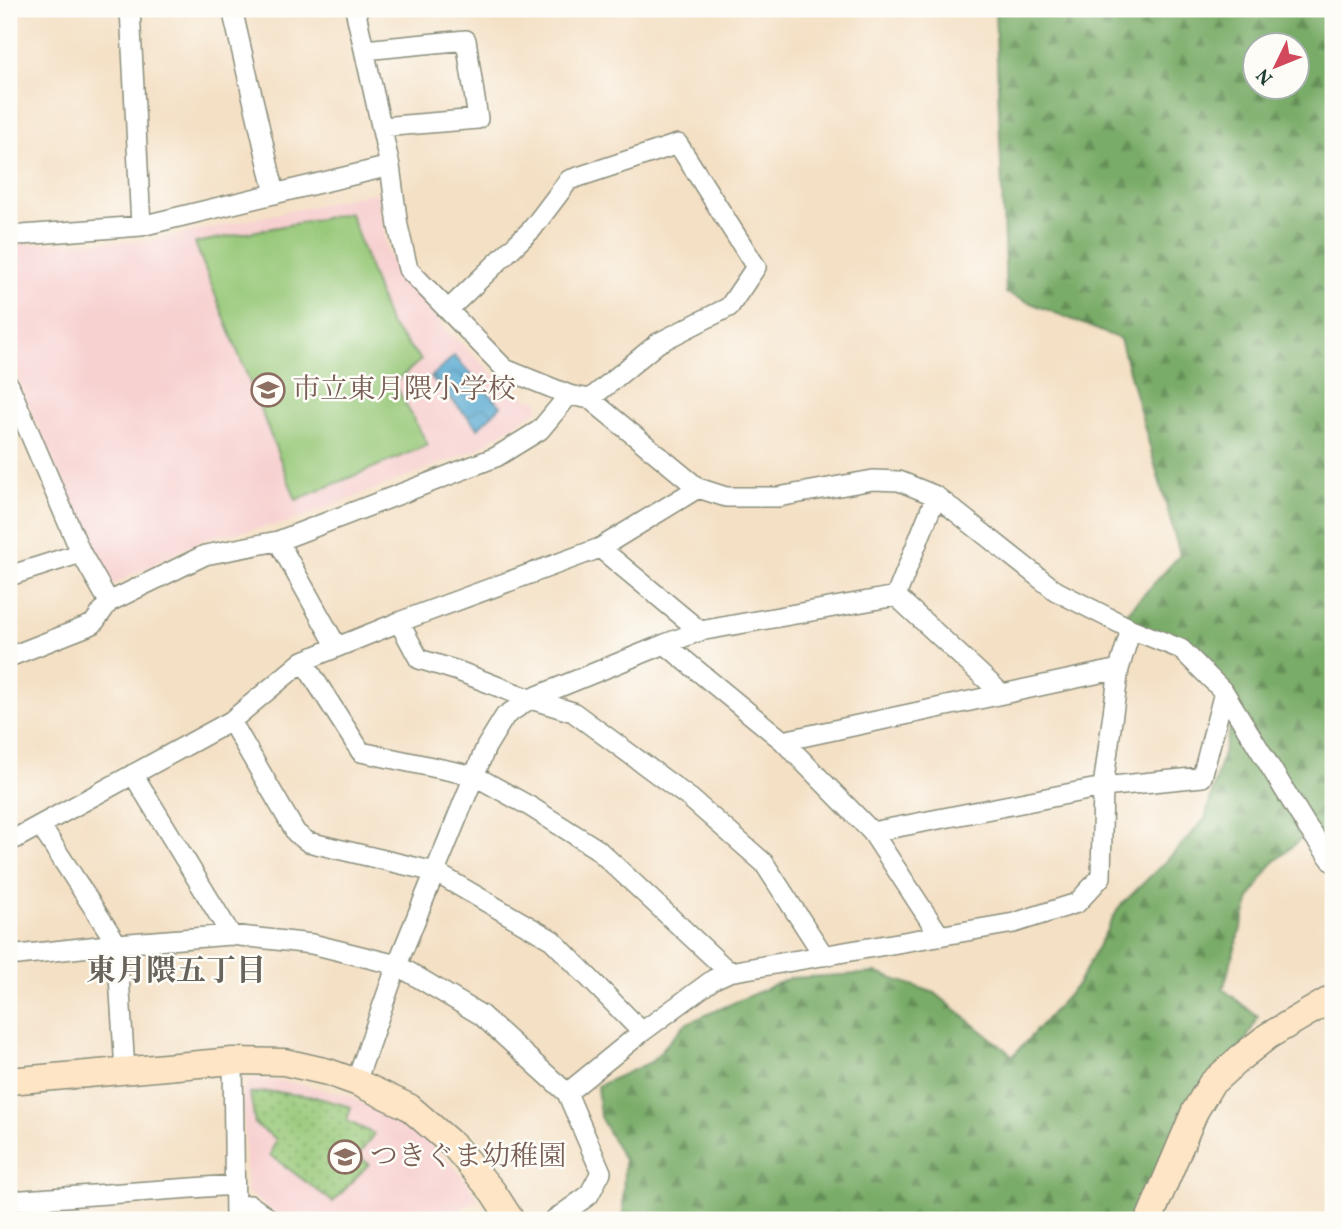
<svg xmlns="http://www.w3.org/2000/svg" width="1342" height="1229" font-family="Vollkorn,'Noto Serif JP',serif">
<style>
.built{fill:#f7d0d0}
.grass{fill:url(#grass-dots);stroke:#5b8256;stroke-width:2}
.forest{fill:url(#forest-firs);stroke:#4c744e;stroke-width:2;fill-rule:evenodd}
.garden{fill:#97c878;stroke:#5b8256;stroke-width:2}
.water{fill:url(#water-waves);stroke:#397282;stroke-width:2}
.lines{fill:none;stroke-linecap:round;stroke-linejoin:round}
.street-casing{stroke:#8a8e7c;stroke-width:22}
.secondary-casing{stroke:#8a8e7c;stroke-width:29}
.street{stroke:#fff;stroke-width:19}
.secondary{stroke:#fde5c5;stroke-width:26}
.labels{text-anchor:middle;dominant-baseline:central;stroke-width:5;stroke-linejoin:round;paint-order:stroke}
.education-label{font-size:28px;fill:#785e54;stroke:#fdfcf7;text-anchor:start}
.neighbourhood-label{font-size:30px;font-weight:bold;fill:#68645c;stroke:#fdfcf7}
</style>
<defs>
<pattern id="grass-dots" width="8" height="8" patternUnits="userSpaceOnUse" patternTransform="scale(1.75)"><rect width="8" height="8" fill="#97c878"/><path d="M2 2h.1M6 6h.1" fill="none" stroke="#7ba463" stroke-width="1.8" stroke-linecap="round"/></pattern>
<pattern id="forest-firs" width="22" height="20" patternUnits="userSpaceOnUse" patternTransform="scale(1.75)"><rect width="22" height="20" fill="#79ac68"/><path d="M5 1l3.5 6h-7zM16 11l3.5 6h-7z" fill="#638d56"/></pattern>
<pattern id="water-waves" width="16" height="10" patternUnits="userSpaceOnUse" patternTransform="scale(1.75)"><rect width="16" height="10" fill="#53a6cf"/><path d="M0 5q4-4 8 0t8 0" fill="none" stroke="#4488a9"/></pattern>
</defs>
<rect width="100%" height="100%" fill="#fdfcf7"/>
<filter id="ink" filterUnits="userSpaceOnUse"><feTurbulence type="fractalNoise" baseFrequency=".0143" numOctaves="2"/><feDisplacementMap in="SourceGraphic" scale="14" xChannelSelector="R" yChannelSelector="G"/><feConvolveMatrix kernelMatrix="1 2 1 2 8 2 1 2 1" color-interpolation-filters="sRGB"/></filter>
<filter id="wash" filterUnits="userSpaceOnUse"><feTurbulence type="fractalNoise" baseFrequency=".00686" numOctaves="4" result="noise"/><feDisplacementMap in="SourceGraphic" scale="28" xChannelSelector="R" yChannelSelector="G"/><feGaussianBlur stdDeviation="1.57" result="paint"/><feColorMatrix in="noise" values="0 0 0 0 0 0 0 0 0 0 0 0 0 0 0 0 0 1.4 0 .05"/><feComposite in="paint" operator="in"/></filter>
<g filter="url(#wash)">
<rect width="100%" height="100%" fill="#f4e0c5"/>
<path class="built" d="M378 192 386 249 399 275 445 329 501 381 527 399 538 401 537 410 475 450 287 523 207 538 114 584 106 581 9 362V244L151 241Z
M252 1078 300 1084 349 1096 399 1123 427 1142 459 1172 478 1198 446 1220H284L247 1192 243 1091Z"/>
<path class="grass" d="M277 1092 315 1097 351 1107 347 1121 374 1134 358 1156 369 1164 333 1202 270 1155 276 1139 255 1124 250 1093Z"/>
<path class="forest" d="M995 9H1326L1333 17V844L1304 836 1271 865 1250 898 1223 989 1258 1017 1152 1220H623L624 1160 600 1117 597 1086 651 1062 685 1024 790 978 877 973 935 993 1013 1056 1078 984 1119 907 1177 850 1205 819 1238 698 1125 615 1180 555 1120 339 1006 293ZM1254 46H1296V88H1254Z"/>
<path class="garden" d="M350 213 389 323 421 360 394 383 428 445 296 500 195 243Z"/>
<path class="water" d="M454 356 501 406 478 428 431 377Z"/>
</g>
<g filter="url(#ink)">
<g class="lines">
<defs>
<path id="street" d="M130 9 141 226
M232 9 275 194
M355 9 390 166 398 226 408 269 505 369 569 395 590 399 698 488 726 497H778L873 480 899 481 936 496 1056 591 1131 629 1181 649 1224 692 1308 828 1333 862
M364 50 466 40 478 119 381 127
M9 236 141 226 390 166
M448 310 532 229 569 180 678 144 756 267 729 307 658 343 590 399
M9 385 81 553 109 602 205 555 278 541 496 457 540 430 569 395
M278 541 337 647
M600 548 700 631
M9 576 81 553
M896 596 1002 694
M399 622 419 659 458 671 530 699 573 712 691 799 764 863 824 956
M665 644 783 741 872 832 940 936
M9 657 93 624 109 602
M303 661 361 752 475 776 531 807 597 849 729 972
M231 721 296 833 308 842 435 872 552 940 642 1032
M783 741 1119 669
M133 774 231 935
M40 825 117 944 125 1071
M872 832 1103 787 1202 777 1224 692
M9 842 231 721 303 661 399 622 600 548 698 488
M9 956 117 944 231 935 312 944 397 965 481 1015 567 1093 601 1172 589 1195 554 1220
M233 1061 235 1220
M356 1082 397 965 486 747 505 716 530 699 665 644 700 631 896 596 936 496
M567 1093 642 1032 714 979 729 972 1014 923 1077 903 1101 877 1103 787 1119 669 1131 629
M9 1201 234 1185
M235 1208 250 1205 271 1220"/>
<path id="secondary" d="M9 1081 233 1061 284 1062 328 1072 356 1082 409 1107 455 1147 493 1192 511 1220
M1149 1220 1195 1111 1211 1084 1240 1058 1268 1036 1333 998"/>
</defs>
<use href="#street" class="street-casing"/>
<use href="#secondary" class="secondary-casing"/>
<use href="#street" class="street"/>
<use href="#secondary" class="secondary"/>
</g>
</g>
<defs>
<symbol id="school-ring" viewBox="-11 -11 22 22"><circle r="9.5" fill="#fdfcf7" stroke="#8d6e63" stroke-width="1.5"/><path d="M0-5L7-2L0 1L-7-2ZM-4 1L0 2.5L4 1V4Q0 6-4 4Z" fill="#8d6e63"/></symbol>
</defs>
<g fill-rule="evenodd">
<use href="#school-ring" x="249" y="371" width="38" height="38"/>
<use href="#school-ring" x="326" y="1138" width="38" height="38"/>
</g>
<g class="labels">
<g class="education-label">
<text x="292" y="390">市立東月隈小学校</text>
<text x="370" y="1157">つきぐま幼稚園</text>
</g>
<g class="neighbourhood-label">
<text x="176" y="972">東月隈五丁目</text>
</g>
</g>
<rect width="1342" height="1229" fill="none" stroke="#fdfcf7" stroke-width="35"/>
<g transform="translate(1276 66) rotate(227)"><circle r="33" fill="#fdfcf7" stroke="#a4b0a9" stroke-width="2"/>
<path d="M0-5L12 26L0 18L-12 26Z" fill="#d1495b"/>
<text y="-10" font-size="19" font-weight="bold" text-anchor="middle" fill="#1f3d34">N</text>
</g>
</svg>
